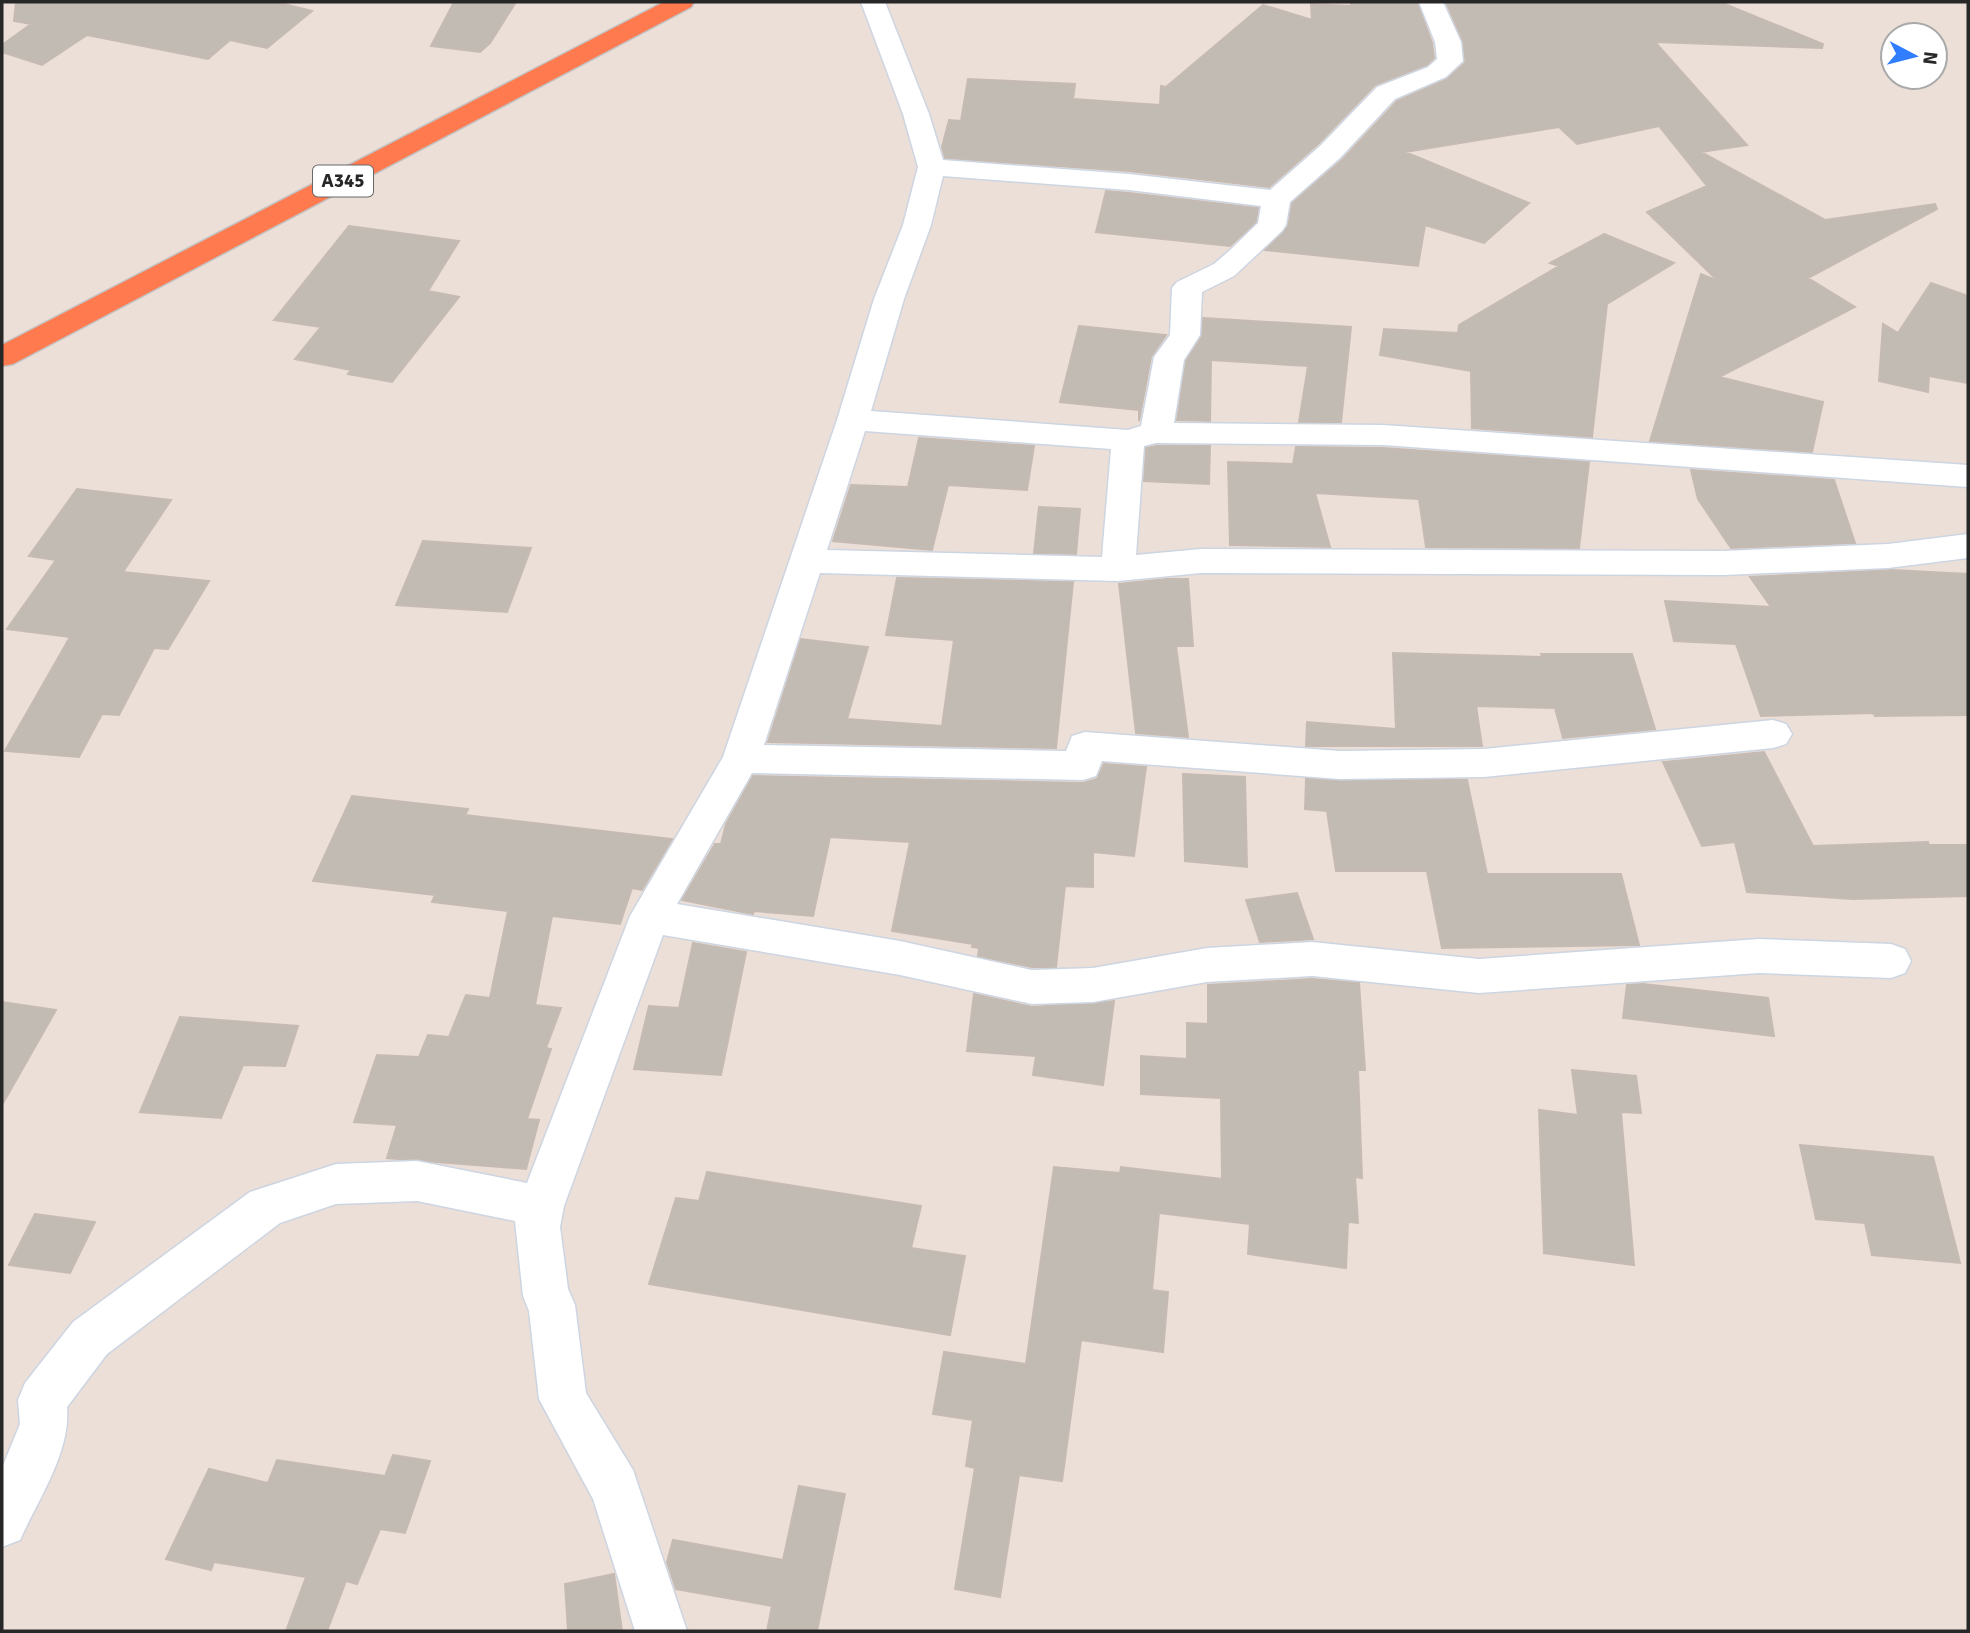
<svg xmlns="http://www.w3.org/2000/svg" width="1970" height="1633" font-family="Signika,sans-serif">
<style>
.building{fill:#c2bbb4;stroke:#c6bbb2;stroke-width:2}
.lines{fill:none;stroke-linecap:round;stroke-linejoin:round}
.minor-casing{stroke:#cdd5e1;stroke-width:3}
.highway-casing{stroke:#c3c3c3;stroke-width:3}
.minor{fill:#fff;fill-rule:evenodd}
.highway{fill:#ff7a4e;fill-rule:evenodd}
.labels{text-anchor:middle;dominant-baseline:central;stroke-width:5;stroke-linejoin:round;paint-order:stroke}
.shield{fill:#fff;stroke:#686868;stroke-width:2}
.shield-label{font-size:19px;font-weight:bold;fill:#272727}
</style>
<rect width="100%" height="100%" fill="#ebdfd8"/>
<path class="building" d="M16 2H276L312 11 267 48 230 40 208 59 87 35 42 65 2 52V45L31 24 14 21Z
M454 2H516L490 43 480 52 431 46Z
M1350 2H1417L1432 43 1434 58 1427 65 1375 85 1318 144 1269 187 1129 171 945 158 942 147 949 120 961 121 968 79 1075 84 1073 99 1160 105 1161 86 1166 87 1263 5 1312 20 1311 4 1352 6Z
M1446 2H1720L1823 44 1822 48 1655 42 1747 145 1701 152 1825 220 1935 204 1937 209 1808 278 1855 307 1719 377 1823 402 1812 452 1650 441 1701 274 1718 281 1647 212 1707 186 1659 126 1577 144 1559 127 1405 152 1529 203 1484 243 1425 225 1418 266 1265 250 1288 226 1292 203 1342 160 1397 101 1447 79 1465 63 1463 41Z
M1106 191 1129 193 1258 208 1256 222 1230 246 1096 232Z
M349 226 459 241 428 291 459 297 392 382 348 374 351 370 295 359 321 327 274 320Z
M1604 234 1674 263 1607 304 1592 437 1472 428 1471 371 1380 355 1384 329 1458 333 1459 325 1559 266 1550 263Z
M1931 283 1968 296V383L1929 376 1928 392 1879 381 1883 324 1898 333Z
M1203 318 1351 327 1341 422H1299L1308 366 1211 360 1210 421 1177 420 1186 361 1202 336Z
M1079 326 1166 335 1151 357 1139 421V410L1060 402Z
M919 438 1034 446 1027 490 948 485 932 550 833 541 851 485 908 487Z
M1156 446H1210L1209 484 1144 481 1146 448Z
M1296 447 1383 448 1589 462 1579 548 1426 547 1419 499 1315 493 1330 547 1230 545 1228 462 1293 464Z
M1691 470 1834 480 1855 543 1731 548 1698 499Z
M77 489 171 500 123 572 209 581 168 649 154 648 119 715 102 714 79 757 5 751 70 637 7 629 56 560 29 556Z
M1039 507 1080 509 1076 554 1034 553Z
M423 541 531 548 507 612 396 605Z
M1892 570 1968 574V715L1875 716 1873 713 1761 716 1736 644 1674 641 1665 601 1771 607 1750 577Z
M897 578 1073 582 1056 748 768 742 801 639 868 647 847 719 942 726 954 640 886 635Z
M1167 579H1188L1193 646H1176L1188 737 1136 733 1119 584Z
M1393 653 1542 657 1541 654H1632L1655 729 1563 738 1555 708 1476 706 1482 746H1306L1307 722 1396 729Z
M1764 752 1813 846 1928 842 1929 845H1968V896L1853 899 1747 892 1735 842 1702 846 1663 762Z
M1104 764 1146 767 1134 856 1093 852V887L1065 886 1056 967H1032L978 956 979 948 972 947 973 944 892 931 910 842 830 837 813 916 754 911 753 914 682 900 715 844H721L726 824 753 776 1083 783 1097 779Z
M1183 774 1245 777 1247 867 1185 861Z
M1306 779 1467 780 1487 874H1621L1639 945 1442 948 1427 871H1336L1327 811 1305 809Z
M352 796 468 809 465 815 672 839 642 890 632 888 620 924 552 916 535 1005 561 1008 546 1048 551 1049 527 1119 539 1120 526 1169 387 1158 397 1125 354 1122 377 1055 419 1057 428 1035 449 1037 466 995 490 998 508 911 432 902 435 895 313 881Z
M1297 893 1313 939 1260 942 1246 900Z
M693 943 746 952 721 1075 634 1069 649 1006 679 1008Z
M1312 979 1359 983 1365 1070H1358L1362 1178 1355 1177 1358 1223 1348 1222 1346 1268 1248 1254 1250 1224 1159 1213 1152 1290 1168 1292 1163 1352 1081 1340 1062 1481 1019 1475 1000 1597 955 1589 975 1468 966 1466 973 1420 933 1414 944 1352 1026 1364 1054 1167 1120 1173 1121 1167 1222 1179 1221 1098 1141 1094V1056L1187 1059V1023L1208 1024V985Z
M1643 984 1768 998 1774 1036 1623 1018 1627 985Z
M974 994 1032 1007 1114 1001 1103 1085 1033 1075 1036 1056 967 1051Z
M2 1002 56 1010 2 1105Z
M180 1017 298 1026 285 1066 243 1065 221 1118 140 1112Z
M1572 1070 1636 1076 1641 1113 1621 1112 1634 1265 1544 1253 1539 1110 1578 1115Z
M1800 1145 1933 1157 1960 1263 1872 1255 1865 1223 1816 1219Z
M707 1172 921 1206 911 1248 965 1256 950 1335 649 1284 676 1198 699 1201Z
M35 1214 95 1222 70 1273 9 1265Z
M393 1455 430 1461 405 1533 380 1529 357 1584 346 1581 327 1631H286L306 1577 214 1562 211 1570 166 1559 209 1469 268 1483 277 1460 385 1476Z
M799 1486 845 1494 817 1631H767L772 1606 676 1589 667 1562 673 1540 783 1560Z
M614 1574 622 1631H568L565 1584Z"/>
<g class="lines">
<defs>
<path id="minor" d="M861 2H885L929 114 943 160 1129 174 1270 190 1320 146 1377 87 1428 67 1437 59 1435 42 1419 2H1443L1461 42 1463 61 1446 77 1395 99 1340 158 1290 202 1286 225 1282 231 1234 276 1202 292 1200 335 1184 360 1174 423 1383 425 1968 465V487L1383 445 1156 443 1144 446 1136 555 1201 549 1724 551 1888 544 1968 534V558L1888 568 1724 575 1201 573 1118 581 820 573 764 745 1066 751 1072 736 1085 732 1340 751 1484 749 1773 720 1786 724 1792 734 1786 744 1773 748 1484 777 1340 779 1102 761 1096 776 1083 780 752 773 677 904 900 941 1032 970 1093 968 1207 948 1312 942 1479 959 1759 939 1891 944 1905 949 1911 961 1905 973 1891 978 1759 973 1479 993 1312 976 1207 982 1093 1002 1032 1004 900 975 663 935 564 1206 560 1227 568 1289 575 1305 586 1393 633 1470 687 1631H635L593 1499 539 1399 529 1311 523 1296 515 1221 417 1201 336 1204 280 1223 107 1354 67 1407C71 1452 38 1500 20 1540L2 1547V1468L20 1424 18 1400 25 1383 73 1322 250 1192 336 1164 417 1161 527 1183 630 916 723 757 837 420 874 299 903 225 918 167 903 114ZM943 176 1129 190 1261 206 1258 223 1229 251 1214 264 1177 282 1172 288 1170 335 1154 357 1141 426 1128 430 871 411 904 299 931 225ZM865 431 1111 449 1102 557 827 550Z"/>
<path id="highway" d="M664 2H694L691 7 13 364 2 366V345Z"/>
</defs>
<use href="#minor" class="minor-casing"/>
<use href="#highway" class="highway-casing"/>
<use href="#minor" class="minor"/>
<use href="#highway" class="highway"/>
</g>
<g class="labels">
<rect class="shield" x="313" y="165.5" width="60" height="31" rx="5"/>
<g class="shield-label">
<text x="343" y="181">A345</text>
</g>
</g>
<rect width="1970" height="1633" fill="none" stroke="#272727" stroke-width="7"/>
<g transform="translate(1914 56) rotate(97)"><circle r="33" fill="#ffffff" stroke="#a9a9a9" stroke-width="2"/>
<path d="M0-5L12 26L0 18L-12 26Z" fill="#307dff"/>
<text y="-10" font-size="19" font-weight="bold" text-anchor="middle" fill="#272727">N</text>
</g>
</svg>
